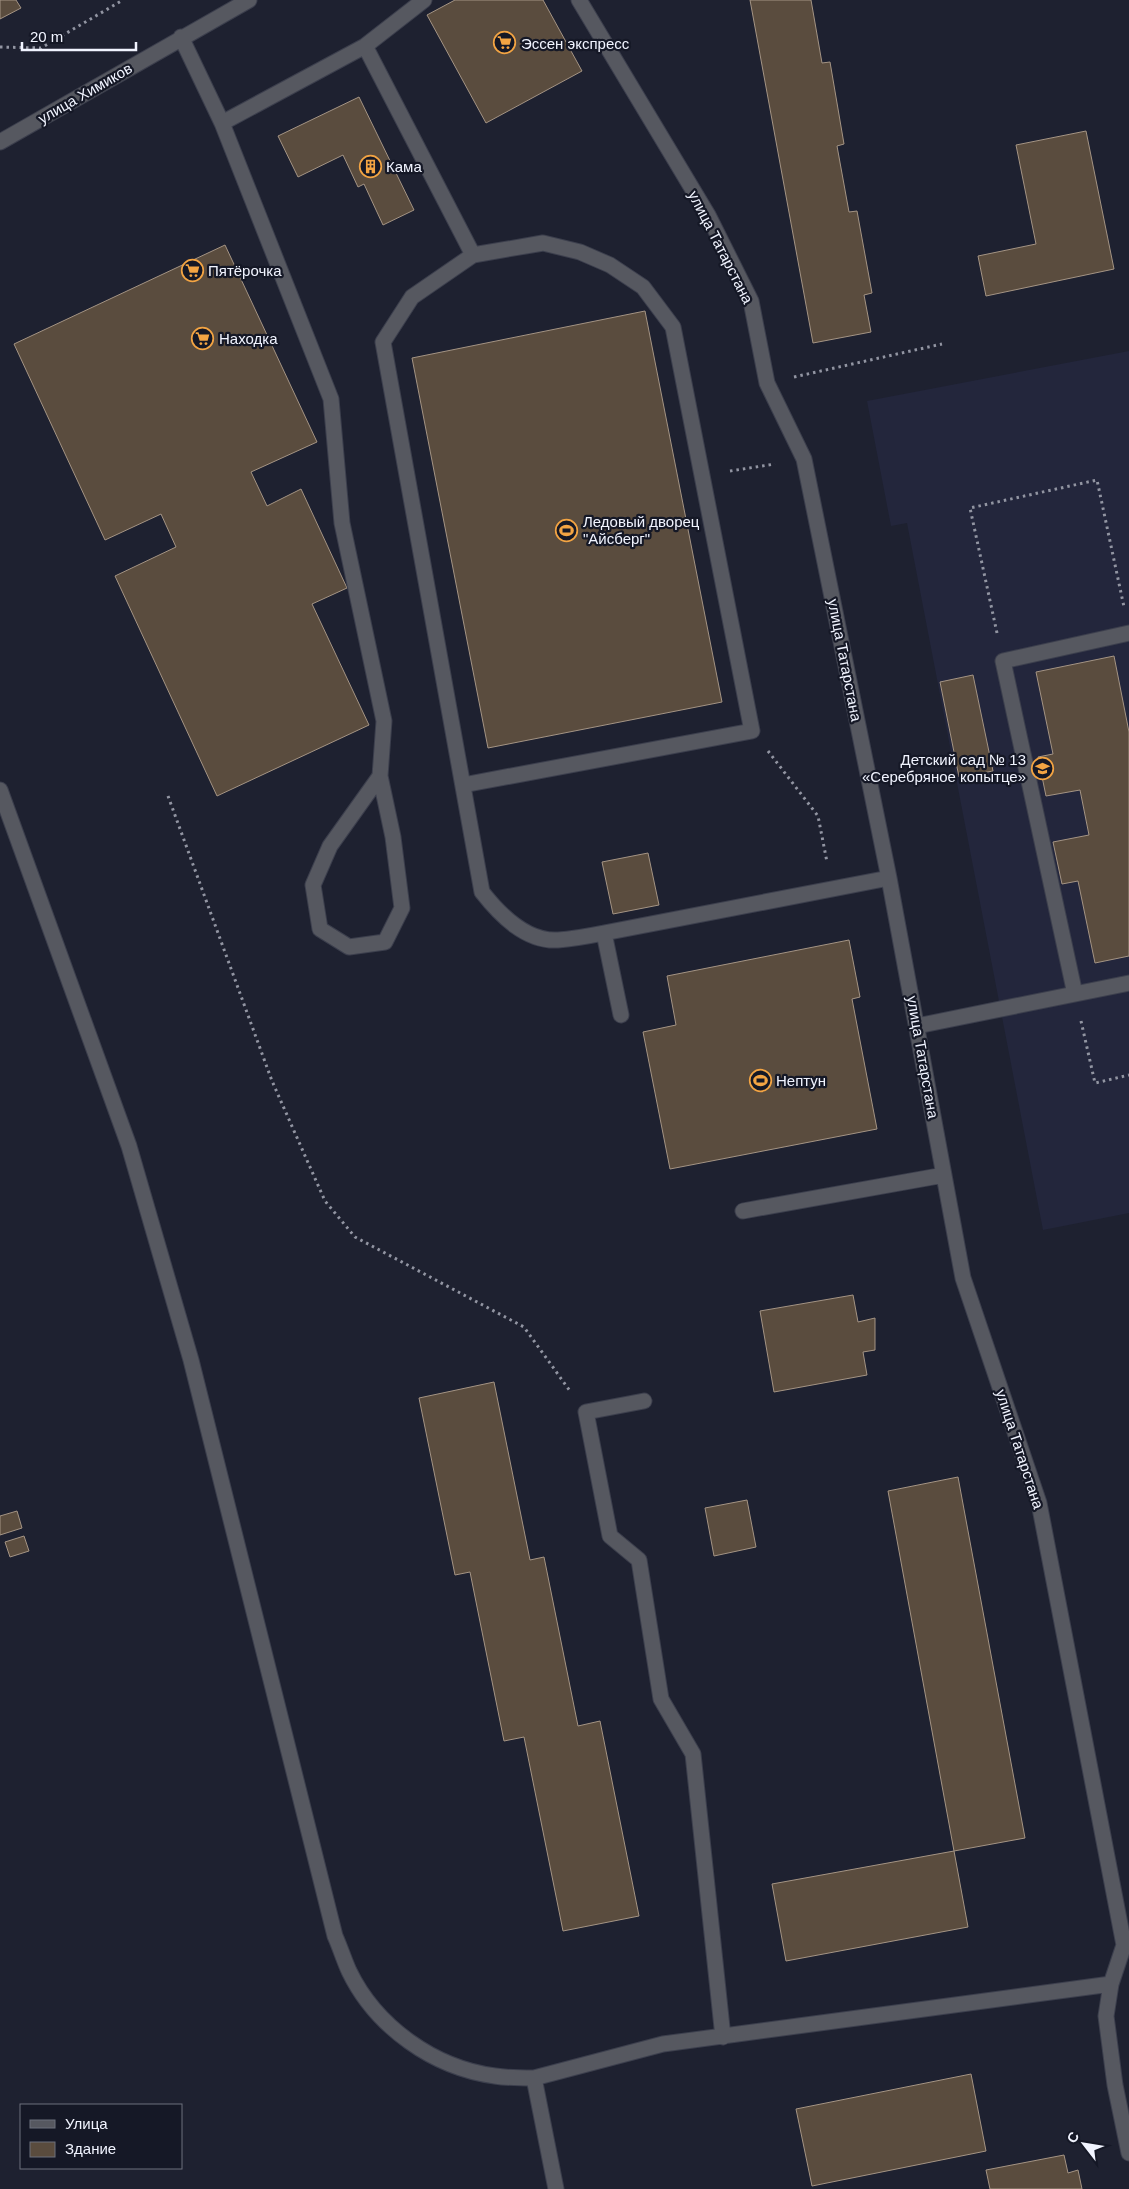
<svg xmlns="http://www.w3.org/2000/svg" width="1129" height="2189" font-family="Arial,sans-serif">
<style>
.built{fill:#23263c}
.building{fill:#5a4c3e;stroke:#a49484}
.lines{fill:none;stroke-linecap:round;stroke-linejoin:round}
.minor-casing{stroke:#3c3f4d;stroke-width:17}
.path{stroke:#9295a2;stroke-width:3;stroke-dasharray:2.5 4;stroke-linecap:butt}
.minor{stroke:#565860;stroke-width:15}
.labels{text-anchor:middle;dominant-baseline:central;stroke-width:4.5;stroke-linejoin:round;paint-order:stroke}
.poi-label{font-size:15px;fill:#f1f4ff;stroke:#151826;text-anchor:start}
.street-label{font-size:15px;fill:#f1f4ff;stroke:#151826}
</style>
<rect width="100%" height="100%" fill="#1e2130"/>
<path class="built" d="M1129 351V1213L1043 1230 907 523 891 526 867 401Z"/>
<path class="building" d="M0 0H16L21 8 0 19Z
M455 0H543L582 71 486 123 427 15Z
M750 0H811L822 63 830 62 844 144 837 146 849 212 857 211 872 293 864 295 871 332 813 343Z
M359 97 414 210 383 225 364 184 358 187 343 155 298 177 278 136Z
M1086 131 1114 269 986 296 978 256 1036 244 1016 145Z
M225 245 317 442 251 472 267 506 301 489 347 588 312 604 369 725 217 796 115 576 176 547 161 514 105 540 14 344Z
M645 311 722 702 488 748 412 358Z
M1114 656 1129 732V956L1095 963 1078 881 1062 884 1053 842 1089 835 1080 790 1046 796 1038 757 1053 754 1036 672Z
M973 675 993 771 959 777 940 682Z
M648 853 659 905 613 914 602 862Z
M849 940 860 997 852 999 877 1129 670 1169 643 1032 676 1025 667 976Z
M853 1295 858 1322 875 1318V1350L863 1352 867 1375 774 1392 760 1311Z
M494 1382 530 1560 544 1557 578 1726 600 1721 639 1916 563 1931 524 1737 504 1741 470 1572 455 1575 419 1398Z
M958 1477 1025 1838 954 1851 888 1491Z
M747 1500 756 1547 714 1556 705 1508Z
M17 1511 22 1528 0 1535V1516Z
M24 1536 29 1551 10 1557 5 1542Z
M954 1851 968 1927 786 1961 772 1884Z
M971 2074 986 2151 812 2186 796 2109Z
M1064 2155 1068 2173 1078 2170 1082 2189H990L986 2170Z"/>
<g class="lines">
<defs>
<path id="minor" d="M579 0 708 215 751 301 767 383 804 459 889 878 963 1278 1039 1503 1124 1945 1111 1984 1106 2016 1115 2085 1129 2153
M181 37 222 123 331 399 342 523 384 721 380 776 330 846 313 885 320 929 349 947 385 942 402 908 393 837 380 776
M365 46 473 255
M222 123 365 46 424 0
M0 142 249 0
M463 785 752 731 673 327 643 287 610 265 580 252 543 243 473 255 412 297 383 342 482 892C500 915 526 942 558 940 573 939 589 936 604 933
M0 790 129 1146 191 1360 335 1936C340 1947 344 1960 349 1971 376 2027 434 2068 495 2076 508 2078 521 2078 534 2078
M1075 994 1003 661 1129 633
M621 1015 604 933 889 878
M917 1026 1129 983
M743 1211 944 1175
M644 1401 586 1412 610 1536 639 1560 661 1699 693 1754 723 2037
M556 2189 534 2078 663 2044 1111 1984"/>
</defs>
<use href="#minor" class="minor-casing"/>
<path class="path" d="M0 47 41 48 123 0
M794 377 942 344
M730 471 775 464
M997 633 970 508 1097 480 1124 607
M768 751 818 816 827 862
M168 796 272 1081 325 1201 355 1237 524 1327 570 1391
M1081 1021 1095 1083 1129 1075"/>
<use href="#minor" class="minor"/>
</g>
<defs>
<symbol id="supermarket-ring" viewBox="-11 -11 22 22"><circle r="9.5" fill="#151826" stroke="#f3a443" stroke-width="1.5"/><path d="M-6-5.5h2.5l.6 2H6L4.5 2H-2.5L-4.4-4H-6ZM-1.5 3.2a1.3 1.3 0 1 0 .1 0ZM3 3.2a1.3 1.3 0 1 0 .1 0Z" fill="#f3a443"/></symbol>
<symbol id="building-ring" viewBox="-11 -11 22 22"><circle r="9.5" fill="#151826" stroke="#f3a443" stroke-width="1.5"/><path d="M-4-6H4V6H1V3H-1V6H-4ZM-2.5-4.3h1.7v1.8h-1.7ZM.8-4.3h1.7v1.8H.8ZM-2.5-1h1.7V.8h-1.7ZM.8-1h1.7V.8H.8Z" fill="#f3a443"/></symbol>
<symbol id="stadium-ring" viewBox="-11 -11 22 22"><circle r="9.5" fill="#151826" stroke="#f3a443" stroke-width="1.5"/><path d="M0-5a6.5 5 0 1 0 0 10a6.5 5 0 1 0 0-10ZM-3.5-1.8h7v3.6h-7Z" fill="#f3a443"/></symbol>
<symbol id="school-ring" viewBox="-11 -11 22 22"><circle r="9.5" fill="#151826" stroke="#f3a443" stroke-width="1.5"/><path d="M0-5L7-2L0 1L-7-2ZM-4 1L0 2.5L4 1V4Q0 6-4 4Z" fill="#f3a443"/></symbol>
</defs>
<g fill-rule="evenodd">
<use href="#supermarket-ring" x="492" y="30" width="25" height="25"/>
<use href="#building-ring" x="358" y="154" width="25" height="25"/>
<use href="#supermarket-ring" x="180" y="258" width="25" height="25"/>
<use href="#supermarket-ring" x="190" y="326" width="25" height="25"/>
<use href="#stadium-ring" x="554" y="518" width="25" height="25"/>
<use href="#school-ring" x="1030" y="756" width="25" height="25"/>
<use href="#stadium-ring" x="748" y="1068" width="25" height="25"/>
</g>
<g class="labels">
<g class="poi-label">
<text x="521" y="43">Эссен экспресс</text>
<text x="386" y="166">Кама</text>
<text x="208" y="270">Пятёрочка</text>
<text x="219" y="338">Находка</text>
<text x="583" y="521">Ледовый дворец<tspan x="583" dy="17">"Айсберг"</tspan></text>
<text x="1026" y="759" text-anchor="end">Детский сад № 13<tspan x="1026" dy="17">«Серебряное копытце»</tspan></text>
<text x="776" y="1080">Нептун</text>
</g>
<g class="street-label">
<text transform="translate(85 93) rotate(-30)">улица Химиков</text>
<text transform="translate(721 247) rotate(63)">улица Татарстана</text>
<text transform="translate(845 660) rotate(79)">улица Татарстана</text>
<text transform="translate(923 1057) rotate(80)">улица Татарстана</text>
<text transform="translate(1020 1449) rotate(72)">улица Татарстана</text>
</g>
</g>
<rect x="20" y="2104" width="162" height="65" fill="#151826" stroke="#6d707d"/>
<rect x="30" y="2120" width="25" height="8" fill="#565860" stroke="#6d707d"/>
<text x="65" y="2129" font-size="15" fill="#f1f4ff">Улица</text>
<rect x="30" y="2142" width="25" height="15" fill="#5a4c3e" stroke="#6d707d"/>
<text x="65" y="2154" font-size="15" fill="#f1f4ff">Здание</text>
<g transform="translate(1084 2144) rotate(301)" stroke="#151826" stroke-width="4" paint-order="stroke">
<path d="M0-4L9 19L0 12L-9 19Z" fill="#f1f4ff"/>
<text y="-8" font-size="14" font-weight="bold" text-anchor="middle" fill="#f1f4ff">С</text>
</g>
<path d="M22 42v8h114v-8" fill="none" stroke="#f1f4ff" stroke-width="2.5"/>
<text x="30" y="42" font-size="15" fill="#f1f4ff" stroke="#151826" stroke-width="4" paint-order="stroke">20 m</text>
</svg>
